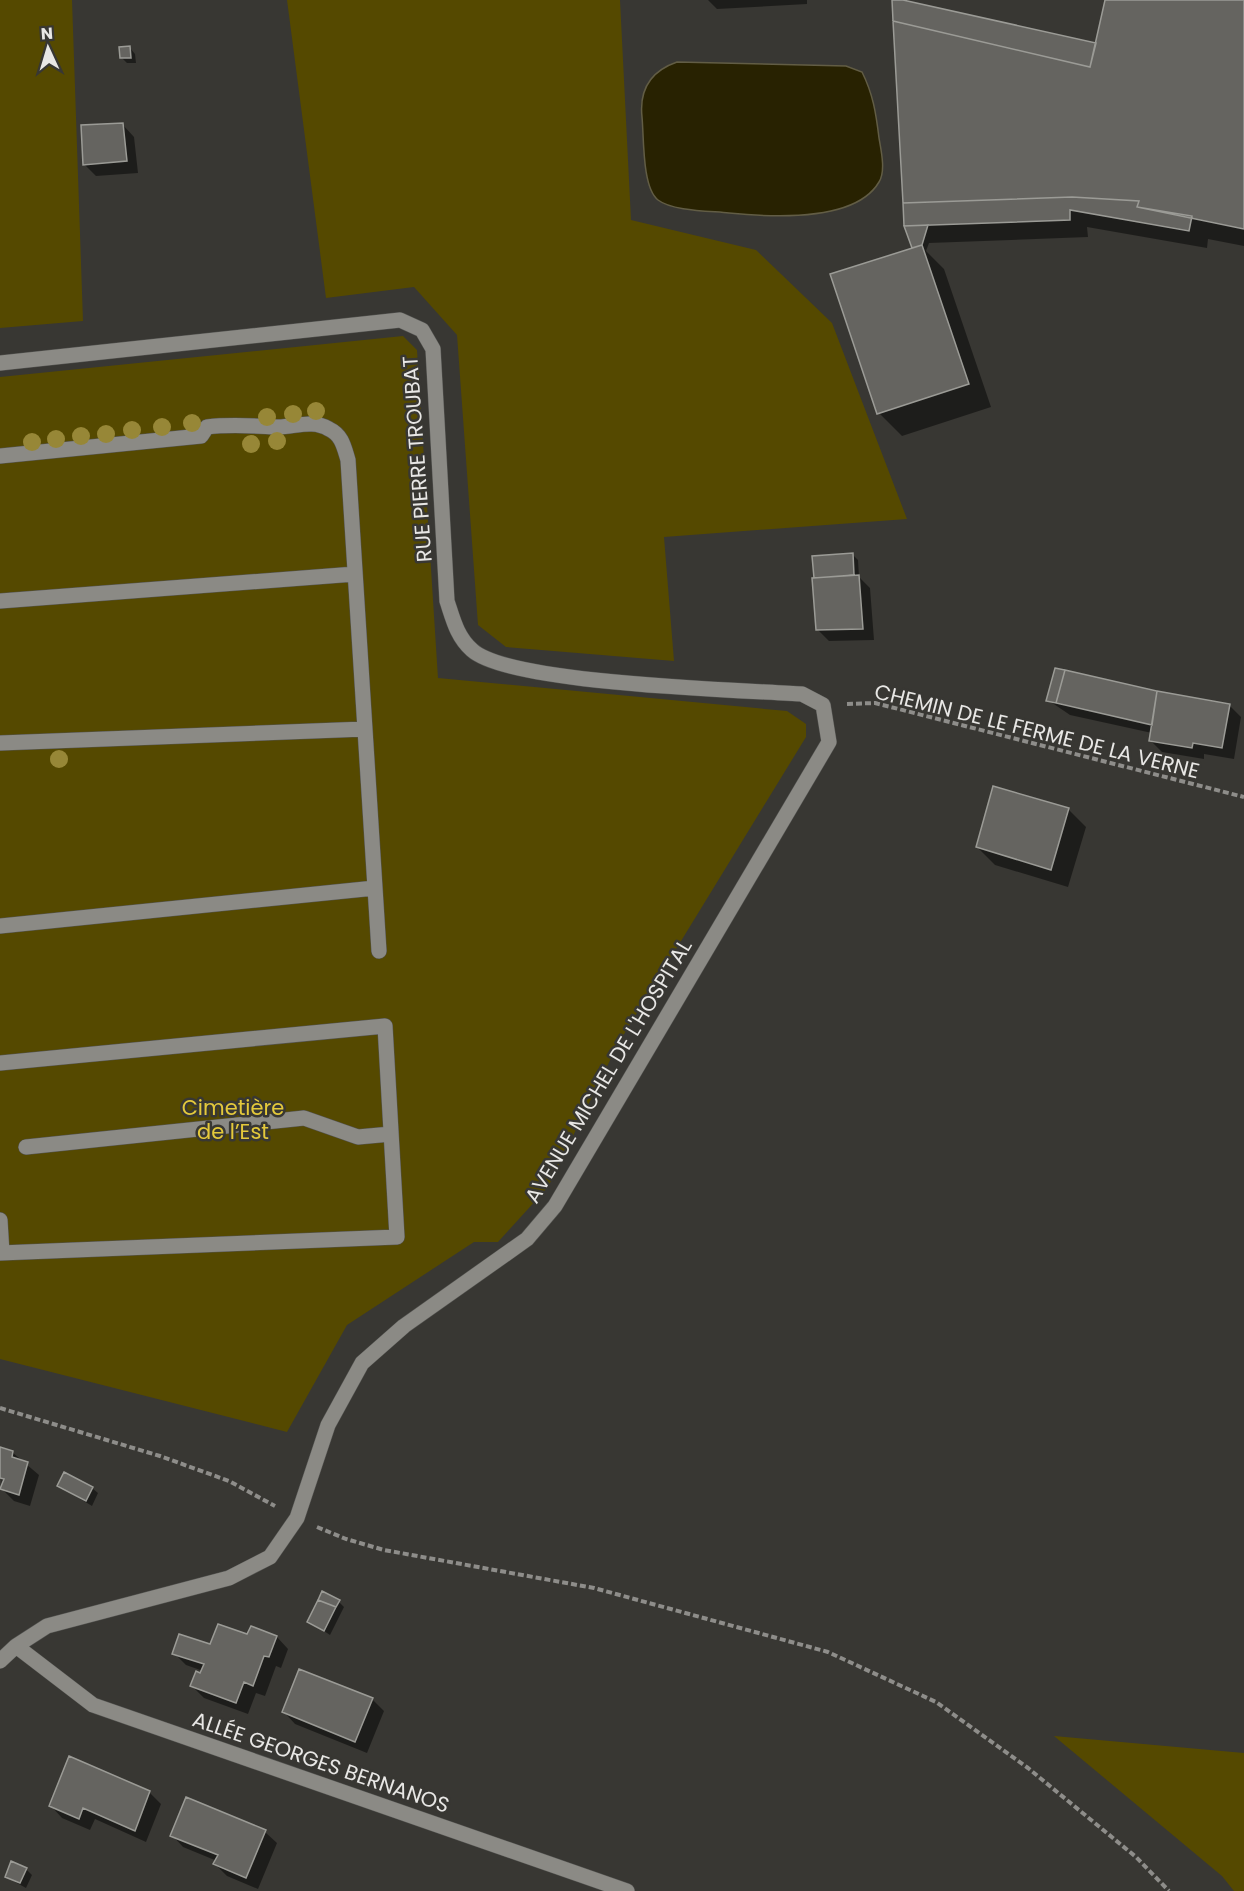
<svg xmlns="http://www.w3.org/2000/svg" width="1244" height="1891" font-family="Poppins,sans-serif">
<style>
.green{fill:#554900}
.water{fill:#282201;stroke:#625d45;stroke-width:1.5}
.shadow{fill:#0007}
.building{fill:#656460;stroke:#9b9b96;stroke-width:1.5}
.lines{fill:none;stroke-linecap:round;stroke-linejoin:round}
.minor-casing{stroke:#535350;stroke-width:16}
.path{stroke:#8e8d8a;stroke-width:4;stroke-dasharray:6 3;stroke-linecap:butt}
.minor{stroke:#8b8a85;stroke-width:15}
.tree{fill:#978737}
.labels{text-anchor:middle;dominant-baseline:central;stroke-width:5;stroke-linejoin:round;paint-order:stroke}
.street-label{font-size:21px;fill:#e8e7e5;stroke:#383733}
.park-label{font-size:21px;fill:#e4c93b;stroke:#383733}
</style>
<rect width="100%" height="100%" fill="#383733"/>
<path class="green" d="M0 0H72L83 321 0 328Z
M287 0H620L631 220 756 250 832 323 907 519 664 537 674 661 506 647 478 625 457 335 414 287 326 298Z
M403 336 417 350 438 678 787 711 806 724V737L618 1044 548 1187 498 1242H474L347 1325 287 1432 0 1359V377Z
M1054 1736 1244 1753V1891H1234L1222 1876Z"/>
<path class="water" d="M677 62 846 66 862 72C873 94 876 113 879 138 881 150 886 171 879 182 855 223 769 217 729 213 711 211 672 211 658 200 642 188 644 137 642 117 639 89 651 71 677 62Z"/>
<path class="shadow" d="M708 0H807V4L717 9Z
M893 0 1097 46 1107 0H1244V246L1208 239 1207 248 1087 227 1088 237 929 243 926 251 944 269 991 407 902 436 879 413 914 249 905 226Z
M130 48 135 54 136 63H127L121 57Z
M123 125 134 137 138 173 96 176 84 164Z
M852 554 858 560 859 577 870 588 874 640 829 641 817 629 814 579Z
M1157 693 1229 705 1241 717 1234 759 1204 754V759L1162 752 1151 741 1152 733 1070 715 1048 700Z
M1068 809 1086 827 1068 887 995 865 977 847Z
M0 1449 12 1452 39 1475 30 1506 14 1501 2 1489Z
M59 1486 92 1488 98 1493 92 1506Z
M339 1602 344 1607 330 1635 309 1621Z
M248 1636 277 1637 288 1649 281 1668 276 1666 265 1696 256 1693 248 1714 204 1698 192 1686 203 1671 186 1665 174 1653Z
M372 1699 384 1711 367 1753 295 1724 284 1712Z
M149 1792 161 1804 146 1842 95 1819 90 1830 62 1818 51 1806Z
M187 1799 265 1832 277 1843 258 1889 227 1876 215 1864 217 1861 183 1847 172 1835Z
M26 1869 32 1875 26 1888 6 1877Z"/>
<path class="building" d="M892 0H903L1096 43 1090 67 893 21Z
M1105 0H1244V229L1137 207 1139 201 1072 197 903 203 893 21 1090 67Z
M130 46 131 58H120L119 47Z
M123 123 127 161 83 165 81 125Z
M1072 197 1139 201 1137 207 1192 216 1189 231 1070 210V220L904 226 903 203Z
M928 225 922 245 912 248 904 226Z
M922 245 969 384 877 414 830 274Z
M853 553 854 575 814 578 812 556Z
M859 575 863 629 816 630 812 578Z
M1055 668 1065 670 1056 703 1046 701Z
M1065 670 1157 691 1152 725 1056 703Z
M1157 691 1230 704 1222 748 1193 743 1192 748 1149 741Z
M993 786 1069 808 1051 870 976 847Z
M0 1447 13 1451 12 1457 28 1462 19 1495 0 1489 4 1479 0 1478Z
M64 1472 93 1487 86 1501 57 1486Z
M322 1591 340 1600 336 1607 318 1600Z
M318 1600 336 1607 324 1631 307 1622Z
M218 1624 247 1634 251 1626 277 1636 269 1657 264 1656 253 1686 244 1682 236 1703 190 1686 196 1671 200 1673 204 1664 172 1654 179 1634 210 1644Z
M299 1669 373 1698 355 1742 282 1712Z
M69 1756 150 1791 135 1831 83 1808 79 1819 49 1806Z
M186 1797 266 1830 246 1878 213 1864 218 1855 170 1836Z
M11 1861 27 1868 20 1883 5 1877Z"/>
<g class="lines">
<defs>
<path id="minor" d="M0 363 400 320 422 330 433 349 447 601C453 619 457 637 472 650 509 684 741 690 802 694L823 705 829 742 555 1206 527 1239 404 1326 362 1363 328 1425 297 1518 270 1557 229 1578 47 1626 16 1646 0 1661
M0 456 201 436 207 427C231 424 254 426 278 427 296 427 312 419 329 429 342 435 344 447 348 460L379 951
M0 601 355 574
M0 743 365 729
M0 926 375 888
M0 1063 385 1026 397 1237 0 1253
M26 1147 304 1118 358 1137 391 1134
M0 1220 2 1253
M16 1646 93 1705 627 1891"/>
</defs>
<use href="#minor" class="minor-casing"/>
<path class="path" d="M847 704 875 703 1244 797
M0 1408 160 1456 229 1481 275 1506
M317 1527 346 1539 384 1550 594 1588 828 1652 936 1702 1028 1768 1136 1857 1169 1891"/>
<use href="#minor" class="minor"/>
</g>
<g class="tree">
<circle cx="316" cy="411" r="9"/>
<circle cx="293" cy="414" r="9"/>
<circle cx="267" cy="417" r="9"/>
<circle cx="192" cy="423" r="9"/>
<circle cx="162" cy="427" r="9"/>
<circle cx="132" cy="430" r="9"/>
<circle cx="106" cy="434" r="9"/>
<circle cx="81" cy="436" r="9"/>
<circle cx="56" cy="439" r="9"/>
<circle cx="277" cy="441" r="9"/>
<circle cx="32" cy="442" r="9"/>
<circle cx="251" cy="444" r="9"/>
<circle cx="59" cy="759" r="9"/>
</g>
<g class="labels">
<g class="street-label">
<text transform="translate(417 459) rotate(-94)">RUE PIERRE TROUBAT</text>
<text transform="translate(1037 731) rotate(14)">CHEMIN DE LE FERME DE LA VERNE</text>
<text transform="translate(608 1071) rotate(-59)">AVENUE MICHEL DE L'HOSPITAL</text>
<text transform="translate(321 1762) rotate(19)">ALLÉE GEORGES BERNANOS</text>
</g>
<g class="park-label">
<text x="233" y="1107">Cimetière<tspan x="233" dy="24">de l’Est</tspan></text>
</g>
</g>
<g transform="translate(48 48) rotate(356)" stroke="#383733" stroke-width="4.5" paint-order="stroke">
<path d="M0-4.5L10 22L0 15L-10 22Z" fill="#e8e7e5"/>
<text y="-9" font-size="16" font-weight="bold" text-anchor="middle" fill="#e8e7e5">N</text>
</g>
</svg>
